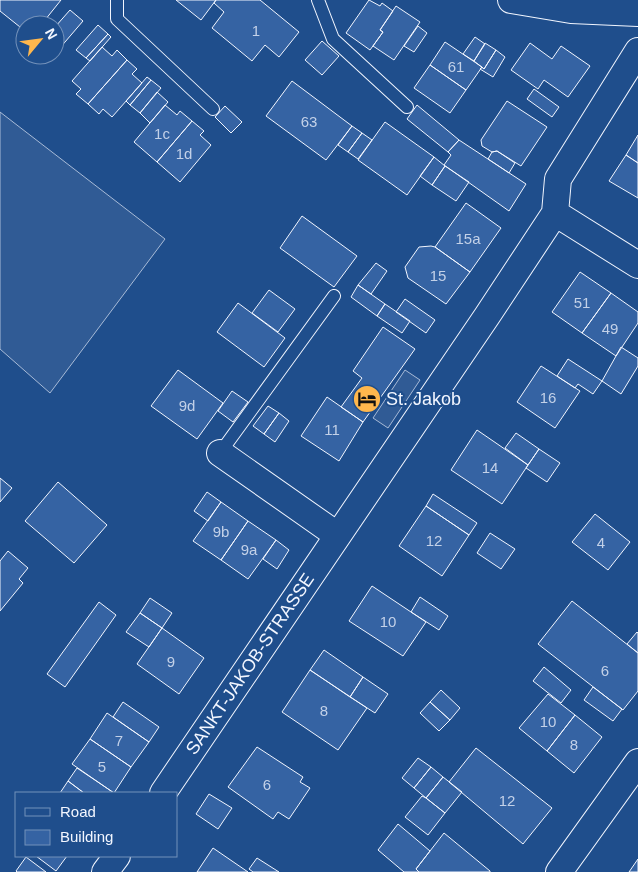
<svg xmlns="http://www.w3.org/2000/svg" width="638" height="872" font-family="Arial,sans-serif">
<style>
.built{fill:#305b95;stroke:#a8bbd7}
.building{fill:#3563a3;stroke:#f2f6ff}
.lines{fill:none;stroke-linecap:round;stroke-linejoin:round}
.service-casing{stroke:#f2f6ff;stroke-width:14}
.minor-casing{stroke:#f2f6ff;stroke-width:28}
.service{stroke:#1f4e8c;stroke-width:12}
.minor{stroke:#1f4e8c;stroke-width:26}
.labels{text-anchor:middle;dominant-baseline:central;stroke-width:4;stroke-linejoin:round;paint-order:stroke}
.number-label{font-size:15px;fill:#c3d1e8}
.poi-label{font-size:18px;fill:#f2f6ff;stroke:#1f4e8c;text-anchor:start}
.street-label{font-size:18px;fill:#f2f6ff;stroke:#1f4e8c}
</style>
<rect width="100%" height="100%" fill="#1f4e8c"/>
<path class="built" d="M0 112 165 239 50 393 0 349Z
M405 370 420 380 388 428 373 418Z"/>
<path class="building" d="M0 0H61L41 25H25V31L0 11Z
M176 0H216L201 20Z
M216 0H260L299 32 279 57 265 45 252 61 212 28 224 12 214 3Z
M369 0 380 6 382 3 393 11 380 30 383 32 370 50 346 33Z
M396 6 420 22 394 60 373 46 383 32 380 30Z
M70 10 83 21 59 49 55 46V27Z
M98 25 108 34 86 58 76 50Z
M418 26 427 33 414 52 404 46Z
M108 34 111 37 90 61 86 58Z
M475 37 485 44 474 61 463 54Z
M322 41 339 56 322 75 305 60Z
M445 42 482 67 466 90 430 65Z
M485 43 496 50 484 69 474 61Z
M530 43 552 59 561 46 590 66 568 97 544 80 538 89 511 70Z
M102 47 112 56 117 50 127 60 88 104 76 94 81 89 72 81Z
M496 50 505 57 493 77 480 69 482 67 484 69Z
M127 60 137 69 132 74 142 83 112 117 103 109 99 114 88 104Z
M430 65 466 90 450 113 414 88Z
M147 77 151 80 130 105 126 101Z
M151 80 161 88 140 113 130 105Z
M292 81 352 126 326 160 266 116Z
M534 89 559 107 552 117 527 99Z
M157 92 168 102 150 123 140 113Z
M507 101 547 127 521 166 497 151 492 152 482 146 481 140Z
M165 105 177 115 180 111 192 121 157 162 134 142Z
M417 105 459 140 448 152 407 119Z
M225 106 242 122 231 133 215 117Z
M192 121 204 131 200 135 211 145 180 182 157 162Z
M385 122 434 157 407 195 358 160Z
M352 126 362 133 348 152 338 145Z
M362 133 372 140 358 159 348 152Z
M638 135V163L626 155Z
M459 140 526 184 509 211 444 165 451 155 448 152Z
M497 151 515 163 509 173 488 159 492 152Z
M626 155 638 163V198L609 181Z
M434 157 445 166 432 185 420 176Z
M445 166 469 182 456 201 432 185Z
M466 203 501 228 470 272 435 247Z
M302 216 357 256 334 287 280 248Z
M431 246 435 247 470 272 446 304 408 278 405 267 419 247Z
M376 263 387 271 371 294 358 285Z
M580 272 611 293 582 333 552 312Z
M358 285 385 304 377 316 351 297Z
M269 290 295 309 278 332 252 313Z
M611 293 638 312V323L616 356 582 333Z
M405 299 435 320 426 333 396 312Z
M238 303 285 338 264 367 217 332Z
M385 304 410 321 402 333 377 316Z
M383 327 415 349 363 422 341 407 362 378 353 371Z
M621 347 638 358V366L621 394 602 381Z
M568 359 602 381 593 394 578 384 575 388 557 376Z
M541 366 580 391 555 428 517 402Z
M178 370 223 403 197 439 151 406Z
M232 391 248 402 233 422 218 411Z
M327 397 363 422 339 461 301 436Z
M268 406 279 413 264 434 253 426Z
M279 413 289 421 275 442 264 434Z
M477 430 528 465 502 504 451 470Z
M516 433 539 449 528 465 505 448Z
M539 449 560 463 547 482 526 468Z
M0 478 12 488 0 502Z
M58 482 107 525 74 563 25 521Z
M207 492 221 502 208 521 194 511Z
M433 494 477 523 469 535 426 506Z
M221 502 248 521 221 560 193 541Z
M426 506 469 535 442 576 399 546Z
M595 514 630 542 608 570 572 542Z
M248 521 276 540 248 579 221 560Z
M490 533 515 549 501 569 477 553Z
M276 540 289 550 277 569 263 559Z
M8 551 28 568 19 579 23 583 0 611V561Z
M372 586 426 622 403 656 349 621Z
M420 597 448 616 439 630 411 612Z
M150 598 172 613 162 628 140 613Z
M572 601 638 653V691L623 710 538 644Z
M99 602 116 615 65 687 47 674Z
M140 613 162 628 149 647 126 632Z
M162 628 204 658 179 694 137 664Z
M637 632 638 633V653L627 644Z
M324 650 363 677 350 697 310 670Z
M544 667 571 690 561 703 533 681Z
M310 670 367 708 338 750 282 712Z
M363 677 388 694 375 713 350 697Z
M593 687 622 709 613 721 584 700Z
M441 690 460 708 450 720 430 702Z
M548 694 575 715 547 751 519 728Z
M123 702 159 727 149 742 113 717Z
M430 702 450 720 439 731 420 713Z
M107 713 149 742 131 767 90 739Z
M575 715 602 737 574 773 547 751Z
M90 739 131 767 114 793 72 764Z
M257 747 303 777 300 782 310 788 289 819 278 812 273 819 228 787Z
M476 748 552 808 523 844 449 782Z
M418 758 431 767 414 788 402 778Z
M431 767 443 777 426 798 414 788Z
M77 768 114 793H84L68 781Z
M443 777 462 792 445 813 426 798Z
M68 781 84 793H60Z
M209 794 232 808 218 829 196 814Z
M422 796 426 798 445 813 428 835 405 817Z
M398 824 430 851 416 869 419 872H404L378 850Z
M444 833 490 871V872H419L416 869Z
M213 848 248 872H197Z
M36 856H67L56 871Z
M26 857 46 872H17L16 871Z
M257 858 279 872H253L249 869Z
M638 859V872H629Z"/>
<g class="lines">
<defs>
<path id="service" d="M117 0V19L213 109
M318 0 333 39 407 107
M220 453 334 296"/>
<path id="minor" d="M511 0 571 10 638 13
M555 213 638 265
M220 453 337 535
M163 793 487 316 555 213 558 179 638 51
M105 872 117 856
M559 872 638 762"/>
</defs>
<use href="#service" class="service-casing"/>
<use href="#minor" class="minor-casing"/>
<use href="#service" class="service"/>
<use href="#minor" class="minor"/>
</g>
<defs>
<symbol id="hotel-disc" viewBox="-11 -11 22 22"><circle r="9.5" fill="#ffb74d" stroke="#1f4e8c"/><path d="M-6-4.5h1.5V1H6V5H4.5V3h-9V5H-6ZM-4 0a1.8 1.8 0 1 1 3.6 0ZM.5 0V-2.5h3Q6-2.5 6 0Z" fill="#111"/></symbol>
</defs>
<g fill-rule="evenodd">
<use href="#hotel-disc" x="351" y="383" width="32" height="32"/>
</g>
<g class="labels">
<g class="number-label">
<text x="256" y="30">1</text>
<text x="456" y="66">61</text>
<text x="309" y="121">63</text>
<text x="162" y="133">1c</text>
<text x="184" y="153">1d</text>
<text x="468" y="238">15a</text>
<text x="438" y="275">15</text>
<text x="582" y="302">51</text>
<text x="610" y="328">49</text>
<text x="548" y="397">16</text>
<text x="187" y="405">9d</text>
<text x="332" y="429">11</text>
<text x="490" y="467">14</text>
<text x="221" y="531">9b</text>
<text x="434" y="540">12</text>
<text x="601" y="542">4</text>
<text x="249" y="549">9a</text>
<text x="388" y="621">10</text>
<text x="171" y="661">9</text>
<text x="605" y="670">6</text>
<text x="324" y="710">8</text>
<text x="548" y="721">10</text>
<text x="119" y="740">7</text>
<text x="574" y="744">8</text>
<text x="102" y="766">5</text>
<text x="267" y="784">6</text>
<text x="507" y="800">12</text>
</g>
<g class="poi-label">
<text x="386" y="399">St. Jakob</text>
</g>
<g class="street-label">
<text transform="translate(250 664) rotate(-56)">SANKT-JAKOB-STRASSE</text>
</g>
</g>
<rect x="15" y="792" width="162" height="65" fill="#1f4e8c" stroke="#7391ba"/>
<rect x="25" y="808" width="25" height="8" fill="#1f4e8c" stroke="#7391ba"/>
<text x="60" y="817" font-size="15" fill="#f2f6ff">Road</text>
<rect x="25" y="830" width="25" height="15" fill="#3563a3" stroke="#7391ba"/>
<text x="60" y="842" font-size="15" fill="#f2f6ff">Building</text>
<g transform="translate(40 40) rotate(61)"><circle r="24" fill="#1f4e8c" stroke="#7391ba"/>
<path d="M0-4L9 19L0 12L-9 19Z" fill="#ffb74d"/>
<text y="-8" font-size="14" font-weight="bold" text-anchor="middle" fill="#f2f6ff">N</text>
</g>
</svg>
